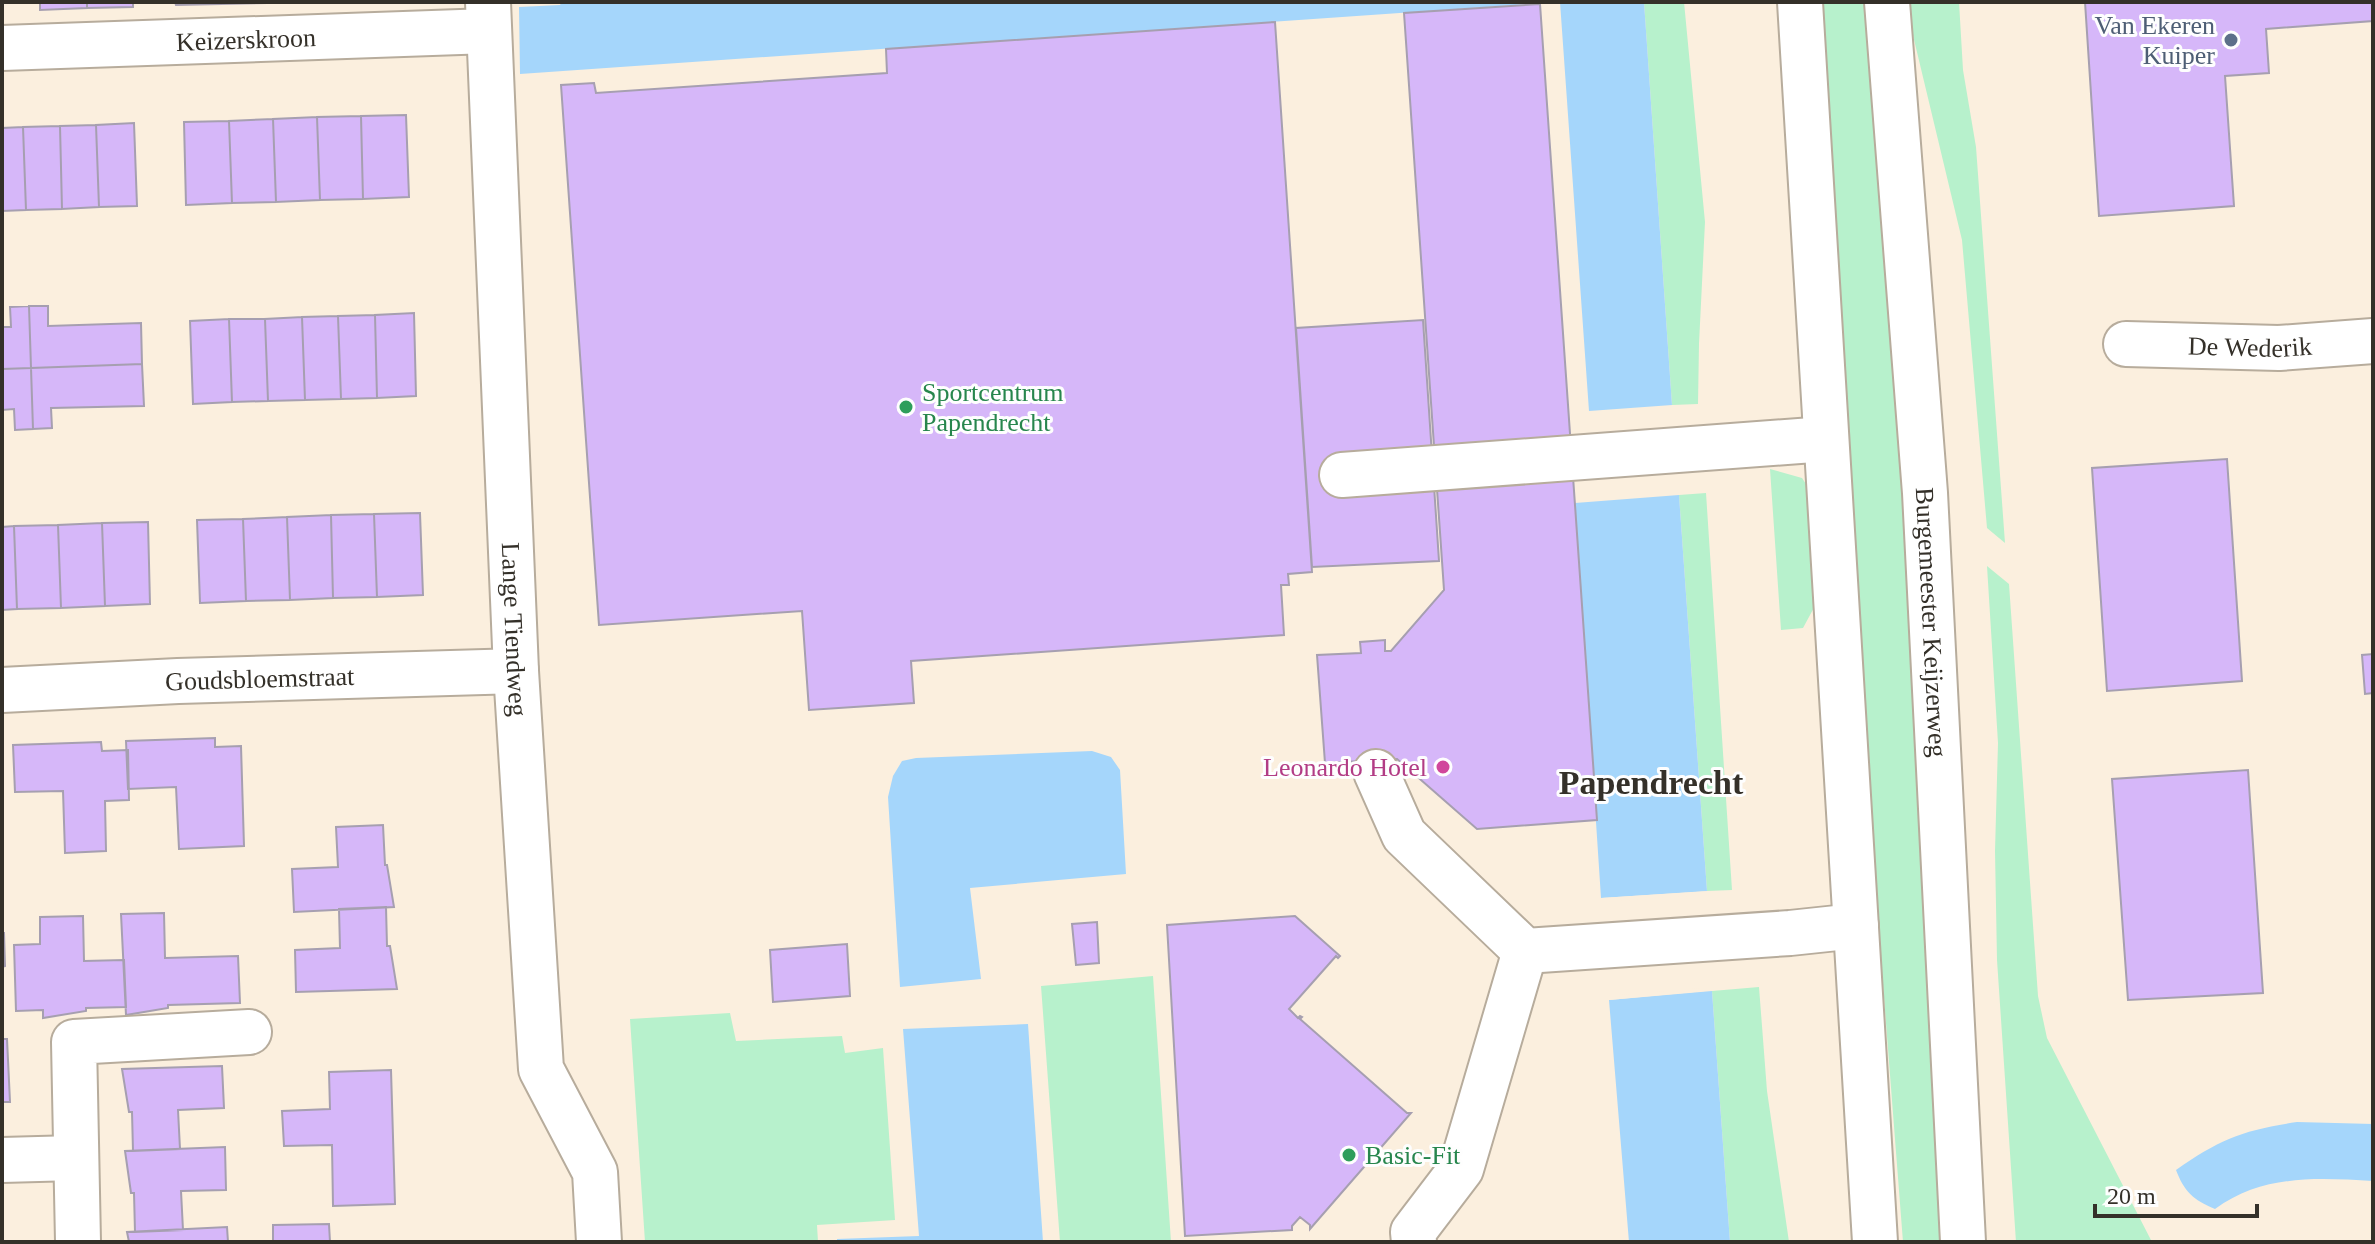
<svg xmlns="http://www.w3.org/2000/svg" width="2375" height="1244" font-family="'Times New Roman',serif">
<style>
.green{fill:#b7f1cc}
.water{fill:#a5d6fb}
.pier{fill:#fbefde}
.building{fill:#d6b7f9;stroke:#a69fb0;stroke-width:2}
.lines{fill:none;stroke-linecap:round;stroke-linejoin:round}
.minor-casing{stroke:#b7ac9c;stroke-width:48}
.major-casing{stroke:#b7ac9c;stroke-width:48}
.minor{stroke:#fff;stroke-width:44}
.major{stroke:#fff;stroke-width:44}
.service-dot{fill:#5c6f8a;stroke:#fefefe;stroke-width:3}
.leisure-dot{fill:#2e9e5b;stroke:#fefefe;stroke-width:3}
.hotel-dot{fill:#d1479c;stroke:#fefefe;stroke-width:3}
.labels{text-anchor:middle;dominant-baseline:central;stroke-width:6;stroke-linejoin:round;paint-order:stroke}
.service-label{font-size:26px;fill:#4e5e75;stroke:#fefefe;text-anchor:end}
.street-label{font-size:26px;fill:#343029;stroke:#fefefe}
.leisure-label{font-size:26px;fill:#27864d;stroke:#fefefe;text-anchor:start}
.hotel-label{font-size:26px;fill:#b23c85;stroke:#fefefe;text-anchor:end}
.district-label{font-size:34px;font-weight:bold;fill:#343029;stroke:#fefefe}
</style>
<rect width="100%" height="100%" fill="#fbefde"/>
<path class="green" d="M1644 2H1684L1705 222 1699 344 1698 404 1672 405Z
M1823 2H1870L1925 764 1945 1242H1903L1872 843Z
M1905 2H1959L1963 70 1976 147 2005 543 1987 528 1962 240Z
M1770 469 1802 478 1814 496 1823 591 1803 628 1781 630Z
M1706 493 1732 890 1707 891 1679 495Z
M1987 566 2009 584 2038 996 2047 1038 2152 1242H2016L1997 960 1995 851 1998 743Z
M1153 976 1171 1242H1060L1041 986Z
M1759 987 1767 1091 1789 1242H1730L1712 991Z
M730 1013 736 1041 842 1036 845 1053 883 1048 895 1220 817 1225 818 1242H645L630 1019Z"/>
<path class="water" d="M562 2H1644L1672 405 1589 411 1560 2 520 74 519 7 560 5Z
M1679 495 1707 891 1601 898 1575 503Z
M1092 751 1111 757 1120 770 1126 874 970 888 981 979 900 987 888 797 893 776 902 761 916 758Z
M1712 991 1730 1242H1629L1609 1000Z
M1028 1024 1043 1242H837V1239L919 1236 903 1029Z
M2297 1122 2373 1124V1181C2317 1178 2263 1174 2215 1209 2193 1200 2184 1191 2176 1170 2220 1139 2243 1130 2297 1122Z"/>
<path class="pier" d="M1711 891 1707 895 1601 902V898Z
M1712 987 1716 990 1609 1000V996Z"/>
<path class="building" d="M40 2H87V8L40 10Z
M87 2H133V7L87 8Z
M175 2H221V4L176 5Z
M221 2H267V3L221 4Z
M2085 2H2373V21L2266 29 2269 73 2225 76 2234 206 2099 216Z
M1540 4 1597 820 1477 829 1397 759 1325 763 1317 655 1361 653 1360 642 1385 640V651H1391L1444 590 1404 13Z
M1275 22 1312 572 1288 574 1289 585H1281L1284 635 911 661 914 703 809 710 802 611 599 625 561 85 594 83 596 93 887 73 886 49Z
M406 115 409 197 363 199 361 116Z
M361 116 363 199 320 200 317 117Z
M317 117 320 200 276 202 273 119Z
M273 119 276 202 232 203 229 121Z
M229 121 232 203 186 205 184 122Z
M134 123 137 206 99 207 96 125Z
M96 125 99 207 62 209 60 126Z
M60 126 62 209 26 210 23 127Z
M23 127 26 210 2 211V128Z
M29 306H48V326L141 323 142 364 31 368Z
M29 306 31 368 2 369V327H11L10 307Z
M414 313 416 396 377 398 375 315Z
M375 315 377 398 341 399 338 316Z
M338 316 341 399 305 400 302 317Z
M302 317 305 400 268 401 265 319Z
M229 319 232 402 193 404 190 321Z
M229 319H265L268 401 232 402Z
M1423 320 1439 561 1312 567 1296 328Z
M142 364 144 406 51 408 52 428 33 429 31 368Z
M31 368 33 429 15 430 14 409 2 410V369Z
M2227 459 2242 681 2107 691 2092 468Z
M420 513 423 595 377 597 374 514Z
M374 514 377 597 333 598 331 515Z
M331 515 333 598 290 600 287 517Z
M287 517 290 600 246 601 243 519Z
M243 519 246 601 200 603 197 520Z
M148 522 150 604 105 606 102 523Z
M102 523 105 606 61 608 58 525Z
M58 525 61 608 17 609 14 526Z
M14 526 17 609 2 610V527Z
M2373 654V693L2365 694 2362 655Z
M215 738V747L241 746 244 846 179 849 176 787 128 789 126 741Z
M101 742 102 751 128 750 129 800 105 801 106 851 65 853 63 791 15 792 13 745Z
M2248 770 2263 993 2128 1000 2112 779Z
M383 825 385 865H387L394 907 294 912 292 869 338 867 336 827Z
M386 907 387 946H390L397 989 296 992 295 950 340 948 339 909Z
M164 913 165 958 238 956 240 1003 168 1005V1008L126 1015 121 914Z
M83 916 84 961 124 960 126 1007 86 1008V1011L43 1018V1010L16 1011 14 945 40 944V917Z
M1295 916 1340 956 1338 958 1336 956 1289 1009 1298 1018 1300 1016 1302 1017 1300 1019 1407 1113H1411L1310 1229V1225L1300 1217 1292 1226V1230L1185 1236 1167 925Z
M1097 922 1099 963 1076 965 1072 924Z
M2 933H4L5 966 2 967Z
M847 944 850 996 773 1002 770 950Z
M2 1039H7L10 1102H2Z
M222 1066 224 1108 178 1110 180 1149 133 1151 132 1112H129L122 1069Z
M391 1070 395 1204 333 1206 332 1145 284 1146 282 1111 330 1109 329 1072Z
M225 1147 226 1190 181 1191 183 1230 135 1232 134 1193H131L125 1151Z
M329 1224 330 1242H273V1225Z
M227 1227 228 1242H129L127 1232Z"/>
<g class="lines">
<defs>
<g id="minor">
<path id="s1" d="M488 2 516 671 541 1069 595 1172 599 1242"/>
<path id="s2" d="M2 48 489 31"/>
<path id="s3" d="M2126 344 2279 348 2373 341"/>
<path d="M1342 475 1826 439"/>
<path id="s4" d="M2 690 178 681 516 671"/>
<path d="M1376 772 1404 835 1525 951 1790 933 1856 926"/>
<path d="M2 1160 75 1158"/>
<path d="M78 1242 74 1042 249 1032"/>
<path d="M1414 1242 1413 1232 1461 1169 1525 951"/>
</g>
<g id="major">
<path d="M1800 2 1875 1242"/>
<path id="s5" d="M1887 2 1925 493 1963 1242"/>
</g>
</defs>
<use href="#minor" class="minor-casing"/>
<use href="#major" class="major-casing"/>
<use href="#minor" class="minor"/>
<use href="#major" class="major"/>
</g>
<circle class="service-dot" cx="2231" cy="40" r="8"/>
<g class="leisure-dot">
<circle cx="906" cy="407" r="8"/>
<circle cx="1349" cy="1155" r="8"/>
</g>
<circle class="hotel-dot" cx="1443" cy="767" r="8"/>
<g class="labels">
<g class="service-label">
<text x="2215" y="25">Van Ekeren<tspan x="2215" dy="30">Kuiper</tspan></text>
</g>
<g class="street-label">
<text stroke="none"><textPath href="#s2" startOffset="244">Keizerskroon</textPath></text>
<text stroke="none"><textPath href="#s3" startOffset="124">De Wederik</textPath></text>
<text stroke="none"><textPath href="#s5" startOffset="622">Burgemeester Keijzerweg</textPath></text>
<text stroke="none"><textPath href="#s1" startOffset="628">Lange Tiendweg</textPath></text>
<text stroke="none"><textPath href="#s4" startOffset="258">Goudsbloemstraat</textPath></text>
</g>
<g class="leisure-label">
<text x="922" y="392">Sportcentrum<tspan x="922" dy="30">Papendrecht</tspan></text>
<text x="1365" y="1155">Basic-Fit</text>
</g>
<g class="hotel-label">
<text x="1427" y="767">Leonardo Hotel</text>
</g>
<g class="district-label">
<text x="1651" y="782">Papendrecht</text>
</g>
</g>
<rect width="2375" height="1244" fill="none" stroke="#343029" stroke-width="8"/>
<path d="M2095 1204v12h162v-12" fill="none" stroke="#343029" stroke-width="4"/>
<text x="2107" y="1204" font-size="24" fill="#343029" stroke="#fefefe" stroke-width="6" paint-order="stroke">20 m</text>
</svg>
